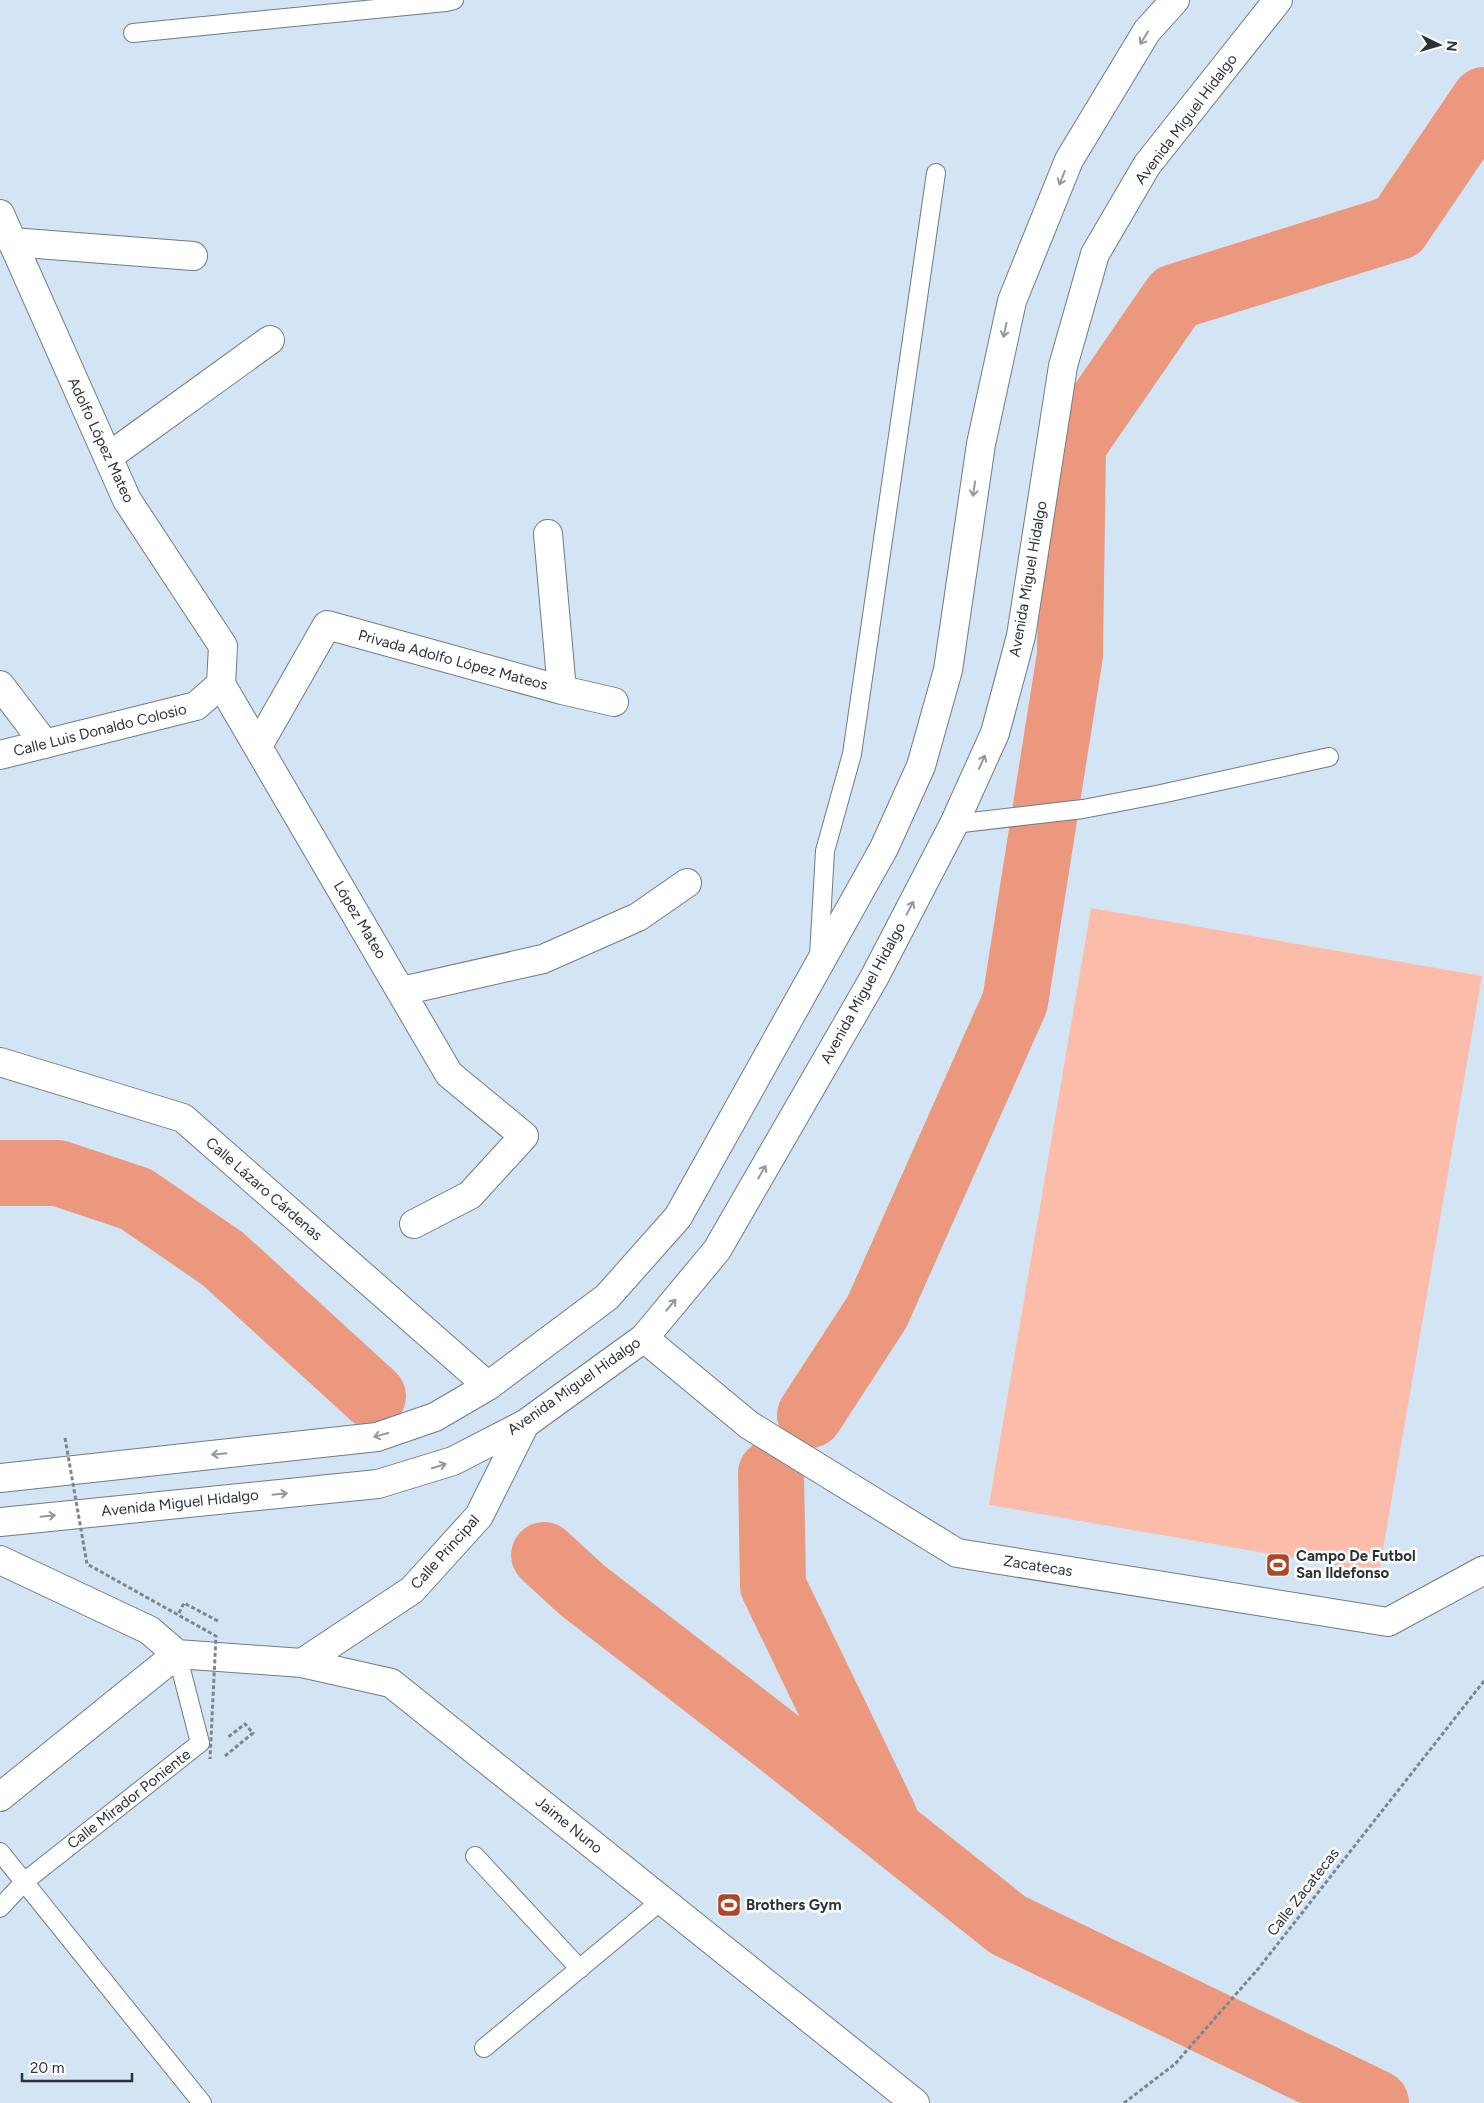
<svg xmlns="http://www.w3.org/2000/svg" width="1484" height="2103" font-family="Figtree,sans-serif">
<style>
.green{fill:#fbbdaa}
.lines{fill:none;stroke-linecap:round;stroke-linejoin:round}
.river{stroke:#ec987e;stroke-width:66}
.service-casing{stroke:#6c7c8b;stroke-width:20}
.minor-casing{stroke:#6c7c8b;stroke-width:30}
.tertiary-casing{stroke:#6c7c8b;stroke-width:30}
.primary-casing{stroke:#6c7c8b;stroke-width:30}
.path{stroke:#7a8691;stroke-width:3;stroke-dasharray:4 2.5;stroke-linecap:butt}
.service{stroke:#fff;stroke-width:18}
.minor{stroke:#fff;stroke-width:28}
.tertiary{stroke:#fff;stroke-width:28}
.primary{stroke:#fff;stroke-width:28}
.path-bridge{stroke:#7a8691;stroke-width:3;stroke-dasharray:4 2.5;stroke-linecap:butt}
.oneway{stroke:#95989c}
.labels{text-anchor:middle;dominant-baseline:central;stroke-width:5;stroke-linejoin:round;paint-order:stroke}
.street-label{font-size:15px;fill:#2b3239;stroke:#fff}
.poi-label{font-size:15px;font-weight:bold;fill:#2b3239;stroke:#fff;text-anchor:start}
</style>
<rect width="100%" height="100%" fill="#d3e5f5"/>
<path class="green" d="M1091 908 1482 976 1379 1573 989 1505Z"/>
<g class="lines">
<path class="river" d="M0 1173H58L136 1199 223 1259 373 1396
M810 1415 877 1312 1015 1002 1070 655 1073 445 1175 297 1398 227 1484 100
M771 1473 773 1586 885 1818
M544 1555 582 1590 781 1744 1008 1925 1376 2103"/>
<defs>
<path id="service" d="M133 33 446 2 454 0
M954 824 1083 809 1161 794 1329 757
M819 956 825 851 852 754 936 173
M0 1852 202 2103
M475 1856 580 1969
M0 1908 24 1882 200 1743 177 1654
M484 2048 662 1900"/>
<path id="minor" d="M12 242 193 256
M108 457 270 340
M548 534 562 690
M221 684 449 1074 524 1136 470 1195 414 1224
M0 685 45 744
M258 746 327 625 562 690 614 702
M402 991 543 959 638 917 687 883
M644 1338 749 1425 957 1553 1388 1622 1484 1570"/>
<path id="tertiary" d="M0 1560 149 1630 177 1654
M177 1654 302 1663 391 1683 915 2103
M302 1663 412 1590 479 1516 525 1424
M0 1797 177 1654"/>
<path id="primary" d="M0 214 127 500 223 646 221 684 196 706 0 755
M0 1062 183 1118 488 1386
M0 1478 377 1437 435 1417 488 1386 607 1297 678 1217 884 848 921 766 948 670 981 444 1012 301 1069 160 1147 31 1175 0
M0 1522 378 1484 453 1461 525 1424 644 1338 717 1250 874 978 954 824 995 733 1021 636 1063 366 1095 254 1147 165 1278 0"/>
</defs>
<use href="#service" class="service-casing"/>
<use href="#minor" class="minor-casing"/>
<use href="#tertiary" class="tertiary-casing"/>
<use href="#primary" class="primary-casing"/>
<path class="path" d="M179 1613 184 1603 218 1621 217 1623
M225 1756 253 1733 245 1724 227 1738
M1124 2103 1175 2064 1258 1969 1484 1681"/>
<use href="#service" class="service"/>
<use href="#minor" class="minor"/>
<use href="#tertiary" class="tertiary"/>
<use href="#primary" class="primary"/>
<path class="path-bridge" d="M65 1438 87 1564 216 1636 210 1759"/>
</g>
<defs><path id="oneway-shaft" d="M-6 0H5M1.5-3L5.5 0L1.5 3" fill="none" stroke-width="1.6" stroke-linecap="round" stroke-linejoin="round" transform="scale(1.25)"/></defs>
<g class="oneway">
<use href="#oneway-shaft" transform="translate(1144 38) rotate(122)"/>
<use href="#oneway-shaft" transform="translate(1062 178) rotate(112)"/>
<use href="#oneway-shaft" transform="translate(1005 330) rotate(102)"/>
<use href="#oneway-shaft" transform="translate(974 489) rotate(98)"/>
<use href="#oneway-shaft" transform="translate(982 762) rotate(-66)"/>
<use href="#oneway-shaft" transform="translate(910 908) rotate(-62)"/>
<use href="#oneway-shaft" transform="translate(762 1172) rotate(-60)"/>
<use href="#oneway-shaft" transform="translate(671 1305) rotate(-50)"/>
<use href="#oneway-shaft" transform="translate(381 1435) rotate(165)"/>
<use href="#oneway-shaft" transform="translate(219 1454) rotate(174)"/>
<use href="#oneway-shaft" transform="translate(439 1466) rotate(-17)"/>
<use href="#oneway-shaft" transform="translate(280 1494) rotate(-6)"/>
<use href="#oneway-shaft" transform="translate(48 1516) rotate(-6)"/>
</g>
<defs>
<symbol id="stadium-square" viewBox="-11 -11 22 22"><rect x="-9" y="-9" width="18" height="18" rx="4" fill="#af4727" stroke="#fff"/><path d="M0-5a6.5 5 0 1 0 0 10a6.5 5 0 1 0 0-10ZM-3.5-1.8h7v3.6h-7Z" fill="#fff"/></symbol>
</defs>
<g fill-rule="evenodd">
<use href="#stadium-square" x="1264" y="1551" width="28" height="28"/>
<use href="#stadium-square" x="715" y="1891" width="28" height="28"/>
</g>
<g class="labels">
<g class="street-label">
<text transform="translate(1186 119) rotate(-53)">Avenida Miguel Hidalgo</text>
<text transform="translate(101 440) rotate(65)">Adolfo López Mateo</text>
<text transform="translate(1028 579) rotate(-80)">Avenida Miguel Hidalgo</text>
<text transform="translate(453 660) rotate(15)">Privada Adolfo López Mateos</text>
<text transform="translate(100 730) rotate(-14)">Calle Luis Donaldo Colosio</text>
<text transform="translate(360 920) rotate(59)">López Mateo</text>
<text transform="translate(863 993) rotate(-61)">Avenida Miguel Hidalgo</text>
<text transform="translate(264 1189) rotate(41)">Calle Lázaro Cárdenas</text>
<text transform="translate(574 1386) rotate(-35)">Avenida Miguel Hidalgo</text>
<text transform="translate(180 1503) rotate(-6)">Avenida Miguel Hidalgo</text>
<text transform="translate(445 1552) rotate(-48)">Calle Principal</text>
<text transform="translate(1038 1566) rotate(9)">Zacatecas</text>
<text transform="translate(129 1799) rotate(-38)">Calle Mirador Poniente</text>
<text transform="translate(569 1825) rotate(39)">Jaime Nuno</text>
<text transform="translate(1303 1892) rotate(-52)">Calle Zacatecas</text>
</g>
<g class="poi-label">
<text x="1296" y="1556">Campo De Futbol<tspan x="1296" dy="17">San Ildefonso</tspan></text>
<text x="746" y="1905">Brothers Gym</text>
</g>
</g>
<g transform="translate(1439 45) rotate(95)" stroke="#ffffff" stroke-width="4" paint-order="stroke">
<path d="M0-4L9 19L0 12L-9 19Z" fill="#2b3239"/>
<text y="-8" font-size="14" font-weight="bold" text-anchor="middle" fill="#2b3239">N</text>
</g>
<path d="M22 2073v8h110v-8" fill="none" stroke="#2b3239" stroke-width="2.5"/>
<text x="30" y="2073" font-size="15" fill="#2b3239" stroke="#ffffff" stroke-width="4" paint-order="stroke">20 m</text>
</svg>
